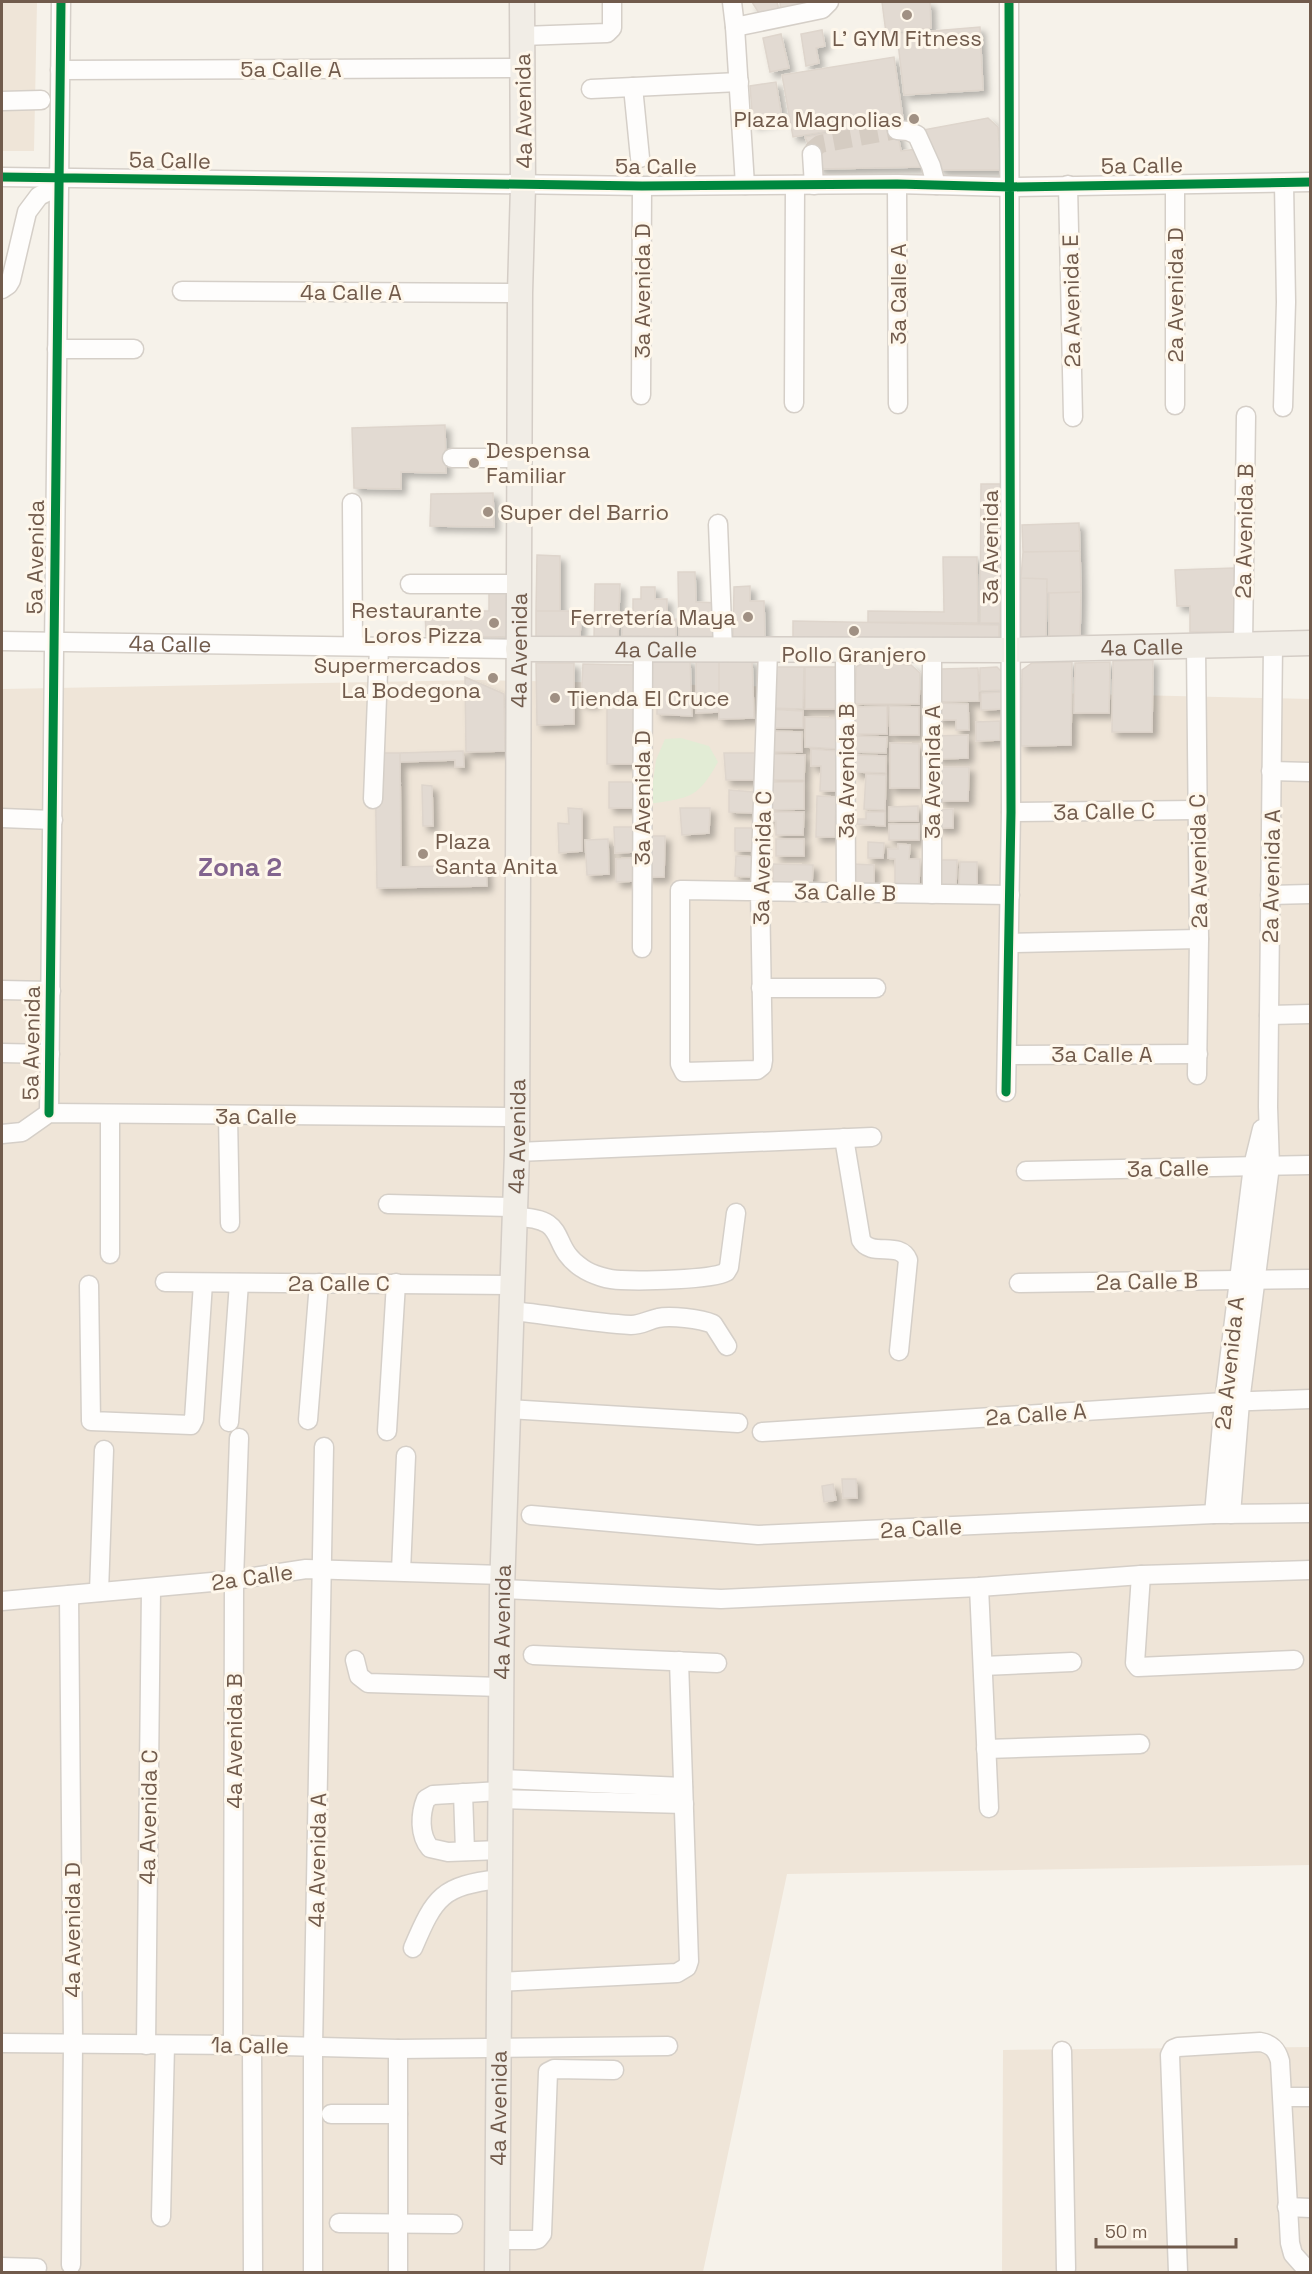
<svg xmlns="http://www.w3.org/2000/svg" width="1312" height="2274" font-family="'Space Grotesk',sans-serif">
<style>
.residential{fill:#efe5d8}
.green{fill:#e2ecd5}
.building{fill:#e2dad2;stroke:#ded5cc;stroke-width:1.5;filter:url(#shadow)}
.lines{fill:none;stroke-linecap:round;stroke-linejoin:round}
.minor-tunnel{stroke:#d5ccc2;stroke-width:18;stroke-dasharray:18 9;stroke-linecap:butt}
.minor-casing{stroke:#d5cfc8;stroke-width:21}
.major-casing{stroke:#d4cdc6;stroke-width:27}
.minor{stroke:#fefdfc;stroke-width:18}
.major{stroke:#f1ede6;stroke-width:24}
.cycleway-casing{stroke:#fef7eb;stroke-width:13}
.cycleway{stroke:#00873e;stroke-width:9}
.poi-dot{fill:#a09083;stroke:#fef7eb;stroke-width:2}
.labels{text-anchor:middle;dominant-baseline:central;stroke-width:6;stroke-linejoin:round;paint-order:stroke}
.poi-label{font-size:22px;fill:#715b4c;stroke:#fef7eb;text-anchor:end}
.street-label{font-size:22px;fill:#715b4c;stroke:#fef7eb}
.quarter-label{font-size:26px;font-weight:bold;fill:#82648e;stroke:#fef7eb}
</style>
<defs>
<filter id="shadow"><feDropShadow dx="5" dy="5" stdDeviation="3" flood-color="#0004"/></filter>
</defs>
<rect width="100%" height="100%" fill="#f6f2ea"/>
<path class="residential" d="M2 2H37L34 151H2Z
M481 680 1310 699V1865L787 1874 703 2272H2V689Z
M1310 2047V2272H1002L1003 2050Z"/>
<path class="green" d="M681 738 709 746 718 762C697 799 691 797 650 804L656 760 665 739Z"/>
<path class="building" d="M752 2H777L779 11 760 15Z
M780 2H819L781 10Z
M882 2H930L931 28 886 33Z
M980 27 983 90 904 95 897 34Z
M822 30 825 46 816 48 819 63 806 66 801 34Z
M781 34 789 68 770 72 763 38Z
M894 57 903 119 793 137 782 75Z
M776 82 782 118 753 124 750 86Z
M988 118 998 127 1001 170H942L937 166 923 130Z
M895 121 901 151 917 149 921 167 819 169 805 137Z
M445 425 446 473 401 472V489L354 488 352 428Z
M981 484H1000V623H980Z
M493 493 494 527 430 526 431 494Z
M1079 523 1080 551 1023 552 1022 525Z
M1080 551 1081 592 1049 593 1047 592V579L1021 578 1023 552Z
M537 555 560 556V611H536Z
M943 557H977L978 623 868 622V611L944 612Z
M1234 568V632H1190V606H1177L1175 570Z
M678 572H695L696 602 720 603V638H679Z
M1021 578 1047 579 1046 637H1021Z
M595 584H620L618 637 594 638Z
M750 586V601H764L765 639 733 638 734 587Z
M641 587H655V599H667V619H676V637L622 636 623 615H633V599H641Z
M489 589H511L512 637 426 636 425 611H489Z
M1081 592 1080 636H1049V593Z
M536 611H581L580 638H536Z
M793 621 999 625V643L793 640Z
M648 658 690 660 692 716 657 714V695L648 696Z
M696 660H719V712L696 713Z
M719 660H752L754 718 719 719Z
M1153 660 1152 732H1112L1113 661Z
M865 662 911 665 920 673 919 704H855L856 667Z
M1072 662 1071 745 1021 746 1022 670 1032 663Z
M1110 662 1109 713H1074L1075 663Z
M536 663H574V724L537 725Z
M583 664 637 665V695L595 694 594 704 581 703Z
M775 667H804L803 709 768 708Z
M805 667H838L837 709H805Z
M997 667 1002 672 1001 690 980 691V668Z
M978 668 979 701 938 702 939 672 941 669Z
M465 677 504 694 505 751 466 752Z
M1002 692V709L981 710V693Z
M937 703 968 704 969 730H956V720H937Z
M607 704 636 707V764H607Z
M887 706V734H855V707Z
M889 706 919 707V735H890Z
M768 709 803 711V728H768Z
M805 717 838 718V749L805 747Z
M1000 721V740L976 741V722Z
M769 731 802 732V752H769Z
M968 735V758L936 759 935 736Z
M855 736 887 737 886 753 854 752Z
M890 743 919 744V788H890Z
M811 749 838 751 836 791H820L821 766H811Z
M463 751 464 767H455V760L400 762V753Z
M375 753H400L401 867 486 865 487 886 377 888Z
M724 753H755L754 780H726Z
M771 754 805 755 804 780H771Z
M855 755 886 756V773L855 772Z
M939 767H969L968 801H939Z
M866 774 886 775 885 810 864 809Z
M609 782H636L635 808H609Z
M770 782H804V809L770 810Z
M422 785 432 786 433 826H423Z
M729 790 754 792V813L729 812Z
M817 796 836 797 835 837H816Z
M918 806V821H889V807Z
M568 808 582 809V851L559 853 558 823 569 824Z
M680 808H710L709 833 682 835Z
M953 809V828H937V810Z
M770 812H804L803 835H776V821H770Z
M866 812H885V826L857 824 858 819H866Z
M889 824H919V840H889Z
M614 827H635V852L615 853Z
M735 828H754L755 851H735Z
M647 836H665L664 877H646Z
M608 839 609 874 587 875 585 840Z
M776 839H804V856H776Z
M868 842 884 843 883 858H868Z
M898 844 910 845 909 859H920L919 884H895V859L888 858V849H898Z
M736 856 754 857 753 877 735 876Z
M635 858V881L616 882V859Z
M937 860H957L956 887H936Z
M960 862H977V888L959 887Z
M773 864 813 865 812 885H773Z
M852 864 874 865V886H852Z
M842 1479H856L857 1498H843Z
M833 1484 836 1500 824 1502 822 1486Z"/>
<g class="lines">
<path class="minor-tunnel" d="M812 154 814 149 820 144 897 130"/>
<defs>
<g id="minor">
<path d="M732 2 735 27 745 185"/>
<path d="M735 27 822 9 829 2"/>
<path d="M522 36 607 33 612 28V2"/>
<path d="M60 70 522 68"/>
<path d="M633 87 640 158"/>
<path d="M591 89 739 82"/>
<path d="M2 101 41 100"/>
<path d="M897 130 908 131 917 135 931 166 936 185"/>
<path d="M812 154 814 185"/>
<path d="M2 177 642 186 897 184 1010 187 1310 182"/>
<path d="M897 184 898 404"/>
<path d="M1175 184V405"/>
<path d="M1068 185 1073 417"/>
<path d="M2 289 8 285 11 280 27 212 39 196 59 186"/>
<path d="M182 291 520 293"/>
<path d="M57 349H134"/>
<path d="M641 395 642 186"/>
<path d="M794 403 795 185"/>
<path d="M1283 407 1286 302 1284 183"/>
<path d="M452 458H519"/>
<path d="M352 503 353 646"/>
<path d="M718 524 723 649"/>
<path d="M410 584H518"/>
<path id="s1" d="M2 641 518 649"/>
<path d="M1243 645 1246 416"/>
<path d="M1196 647 1199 939 1197 1075"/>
<path d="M768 650 760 891 763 1060 762 1066 757 1070 684 1072 680 1064V890H683C792 891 901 894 1010 895"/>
<path d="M845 650 846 892"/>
<path d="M932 650V894"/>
<path d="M1271 771 1310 772"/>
<path d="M373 799 379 647"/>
<path d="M1011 812 1196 810"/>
<path d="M2 818 53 820"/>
<path d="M1270 895 1310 894"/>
<path d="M1010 943 1199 939"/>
<path d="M642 948 643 648"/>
<path d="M761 988H876"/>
<path d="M2 990 51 991"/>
<path d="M1269 1015 1310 1014"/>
<path d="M2 1053 50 1054"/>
<path d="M1007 1055 1198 1054"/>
<path d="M1006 1092 1011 812 1009 2"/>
<path d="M49 1113 61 2"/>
<path d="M110 1114V1254"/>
<path d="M228 1116 230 1223"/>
<path d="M2 1134 22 1132 49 1113 517 1117"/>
<path d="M844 1138 861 1240C871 1258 900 1240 908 1260L899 1351"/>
<path d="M517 1152 872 1137"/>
<path d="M1026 1171 1310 1165"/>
<path d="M388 1204 515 1207"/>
<path d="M515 1217C572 1218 547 1245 582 1268 592 1275 609 1280 621 1280 640 1281 712 1280 726 1272L729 1267 736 1213"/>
<path d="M165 1282 512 1285"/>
<path d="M1019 1283 1310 1279"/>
<path d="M89 1285 91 1421 191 1425 194 1419 203 1283"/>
<path d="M512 1311C552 1315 591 1323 631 1325 642 1325 648 1320 658 1318 670 1315 701 1319 713 1324L727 1346"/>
<path d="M508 1409 738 1423"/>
<path d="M308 1420 319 1283"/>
<path d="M229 1422 239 1283"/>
<path d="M387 1431 396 1283"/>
<path d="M762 1432 1224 1402 1310 1399"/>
<path d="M1214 1514 1224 1402 1253 1166 1262 1129"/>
<path d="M1231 1514 1240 1402 1270 1166 1268 1107 1273 644"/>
<path d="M531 1515 758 1535 1214 1514 1310 1513"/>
<path d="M401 1571 406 1456"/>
<path d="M1141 1575 1135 1663 1138 1667 1294 1660"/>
<path d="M979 1587 989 1808"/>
<path d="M502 1589 721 1599 979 1587 1141 1575 1310 1570"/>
<path d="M99 1592 104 1450"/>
<path d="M69 1595 73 2044 71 2265"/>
<path d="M2 1601 234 1580 306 1569 503 1575"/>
<path d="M533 1655 717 1663"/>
<path d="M355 1660 359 1676 368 1683 501 1687"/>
<path d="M983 1666 1072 1662"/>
<path d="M986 1749 1140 1744"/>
<path d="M500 1779 683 1787"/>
<path d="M463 1793 465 1851"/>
<path d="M500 1799 684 1804"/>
<path d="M500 1850 448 1852 430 1848C419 1835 420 1814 426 1799L433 1795 500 1791"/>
<path d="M413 1948C435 1896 442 1886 499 1879"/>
<path d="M499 1982 677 1973 687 1967 689 1961 679 1661"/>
<path d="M2 2043 241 2045 398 2049 668 2046"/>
<path d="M146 2045 151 1589"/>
<path d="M233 2045 234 1580 239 1438"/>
<path d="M252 2045 253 2272"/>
<path d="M398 2049V2272"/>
<path d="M1062 2051 1066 2269"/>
<path d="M1283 2097H1310"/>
<path d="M331 2114H398"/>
<path d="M1287 2207 1310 2208"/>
<path d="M161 2217 165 2045"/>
<path d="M339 2223 453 2224"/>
<path d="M497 2240H534L538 2239 542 2234 548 2072 554 2069 614 2070"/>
<path d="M2 2267 37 2268"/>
<path d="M313 2272V2046L324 1447"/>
<path d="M1178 2272 1170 2055 1173 2049 1178 2047 1260 2042C1272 2044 1277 2050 1280 2061L1290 2243 1293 2254 1309 2272"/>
</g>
<g id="major">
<path id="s2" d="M518 649 1009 650 1310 643"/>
<path id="s3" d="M497 2272 502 1589 517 1152 520 293 523 186 522 2"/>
</g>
</defs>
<use href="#minor" class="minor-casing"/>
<use href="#major" class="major-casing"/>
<use href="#minor" class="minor"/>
<use href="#major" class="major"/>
<defs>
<path id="cycleway" d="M2 177 642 186 897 184 1010 187 1310 182
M1006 1092 1011 812 1009 2
M49 1113 61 2"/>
</defs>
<use href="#cycleway" class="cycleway-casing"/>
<use href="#cycleway" class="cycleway"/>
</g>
<g class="poi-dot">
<circle cx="907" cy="15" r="6"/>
<circle cx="914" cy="119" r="6"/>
<circle cx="474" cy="463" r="6"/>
<circle cx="488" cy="512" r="6"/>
<circle cx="748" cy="617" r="6"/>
<circle cx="494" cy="623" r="6"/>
<circle cx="854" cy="631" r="6"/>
<circle cx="493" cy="678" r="6"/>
<circle cx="555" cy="698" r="6"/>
<circle cx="423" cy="854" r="6"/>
</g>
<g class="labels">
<g class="poi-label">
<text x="907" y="38" text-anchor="middle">L' GYM Fitness</text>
<text x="902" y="119">Plaza Magnolias</text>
<text x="486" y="450" text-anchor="start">Despensa<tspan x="486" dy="25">Familiar</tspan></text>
<text x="500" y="512" text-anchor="start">Super del Barrio</text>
<text x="482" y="610">Restaurante<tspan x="482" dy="25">Loros Pizza</tspan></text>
<text x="736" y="617">Ferretería Maya</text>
<text x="854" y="654" text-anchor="middle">Pollo Granjero</text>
<text x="481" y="665">Supermercados<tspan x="481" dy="25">La Bodegona</tspan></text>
<text x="567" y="698" text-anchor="start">Tienda El Cruce</text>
<text x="435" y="841" text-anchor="start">Plaza<tspan x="435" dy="25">Santa Anita</tspan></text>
</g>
<g class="street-label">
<text x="291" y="69">5a Calle A</text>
<text transform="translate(523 111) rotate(-91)">4a Avenida</text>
<text transform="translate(170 160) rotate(1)">5a Calle</text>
<text transform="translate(1142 165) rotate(-1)">5a Calle</text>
<text x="656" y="166">5a Calle</text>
<text transform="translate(642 291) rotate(-90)">3a Avenida D</text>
<text x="351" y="292">4a Calle A</text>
<text transform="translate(898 294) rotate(-90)">3a Calle A</text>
<text transform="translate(1175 295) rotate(-90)">2a Avenida D</text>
<text transform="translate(1071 301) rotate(-91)">2a Avenida E</text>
<text transform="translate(1244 531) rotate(-89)">2a Avenida B</text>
<text transform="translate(990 547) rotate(-90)">3a Avenida</text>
<text transform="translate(35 557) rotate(-89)">5a Avenida</text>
<text stroke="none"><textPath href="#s1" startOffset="168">4a Calle</textPath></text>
<text stroke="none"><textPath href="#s2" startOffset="624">4a Calle</textPath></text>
<text stroke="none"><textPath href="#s2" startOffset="138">4a Calle</textPath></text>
<text stroke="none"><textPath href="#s3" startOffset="1622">4a Avenida</textPath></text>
<text transform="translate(846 771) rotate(-90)">3a Avenida B</text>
<text transform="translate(932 772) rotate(-90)">3a Avenida A</text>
<text transform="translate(642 798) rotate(-90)">3a Avenida D</text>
<text transform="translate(1104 811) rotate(-1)">3a Calle C</text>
<text transform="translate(762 858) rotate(-89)">3a Avenida C</text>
<text transform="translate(1198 861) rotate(-91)">2a Avenida C</text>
<text transform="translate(1271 876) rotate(-89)">2a Avenida A</text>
<text transform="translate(845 892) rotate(1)">3a Calle B</text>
<text transform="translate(31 1043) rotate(-89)">5a Avenida</text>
<text x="1102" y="1054">3a Calle A</text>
<text x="256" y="1116">3a Calle</text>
<text stroke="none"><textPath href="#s3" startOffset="1136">4a Avenida</textPath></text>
<text transform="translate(1168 1168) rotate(-1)">3a Calle</text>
<text transform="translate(1147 1281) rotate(-1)">2a Calle B</text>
<text x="339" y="1283">2a Calle C</text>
<text transform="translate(1229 1363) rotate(-84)">2a Avenida A</text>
<text transform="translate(1036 1414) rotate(-4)">2a Calle A</text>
<text transform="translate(921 1528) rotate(-3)">2a Calle</text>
<text transform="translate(252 1577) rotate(-8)">2a Calle</text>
<text stroke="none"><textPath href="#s3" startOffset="650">4a Avenida</textPath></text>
<text transform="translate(234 1741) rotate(-90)">4a Avenida B</text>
<text transform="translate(148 1817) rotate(-89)">4a Avenida C</text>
<text transform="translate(317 1860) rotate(-89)">4a Avenida A</text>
<text transform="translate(72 1930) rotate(-90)">4a Avenida D</text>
<text transform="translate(250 2045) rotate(1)">1a Calle</text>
<text stroke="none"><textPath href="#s3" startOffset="164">4a Avenida</textPath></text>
</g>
<g class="quarter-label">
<text x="240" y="867">Zona 2</text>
</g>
</g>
<rect width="1312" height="2274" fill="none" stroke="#715b4c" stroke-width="6"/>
<path d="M1096 2238v9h140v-9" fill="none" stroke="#715b4c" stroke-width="3"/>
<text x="1105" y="2238" font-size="18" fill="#715b4c" stroke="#fef7eb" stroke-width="4.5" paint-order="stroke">50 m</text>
</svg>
